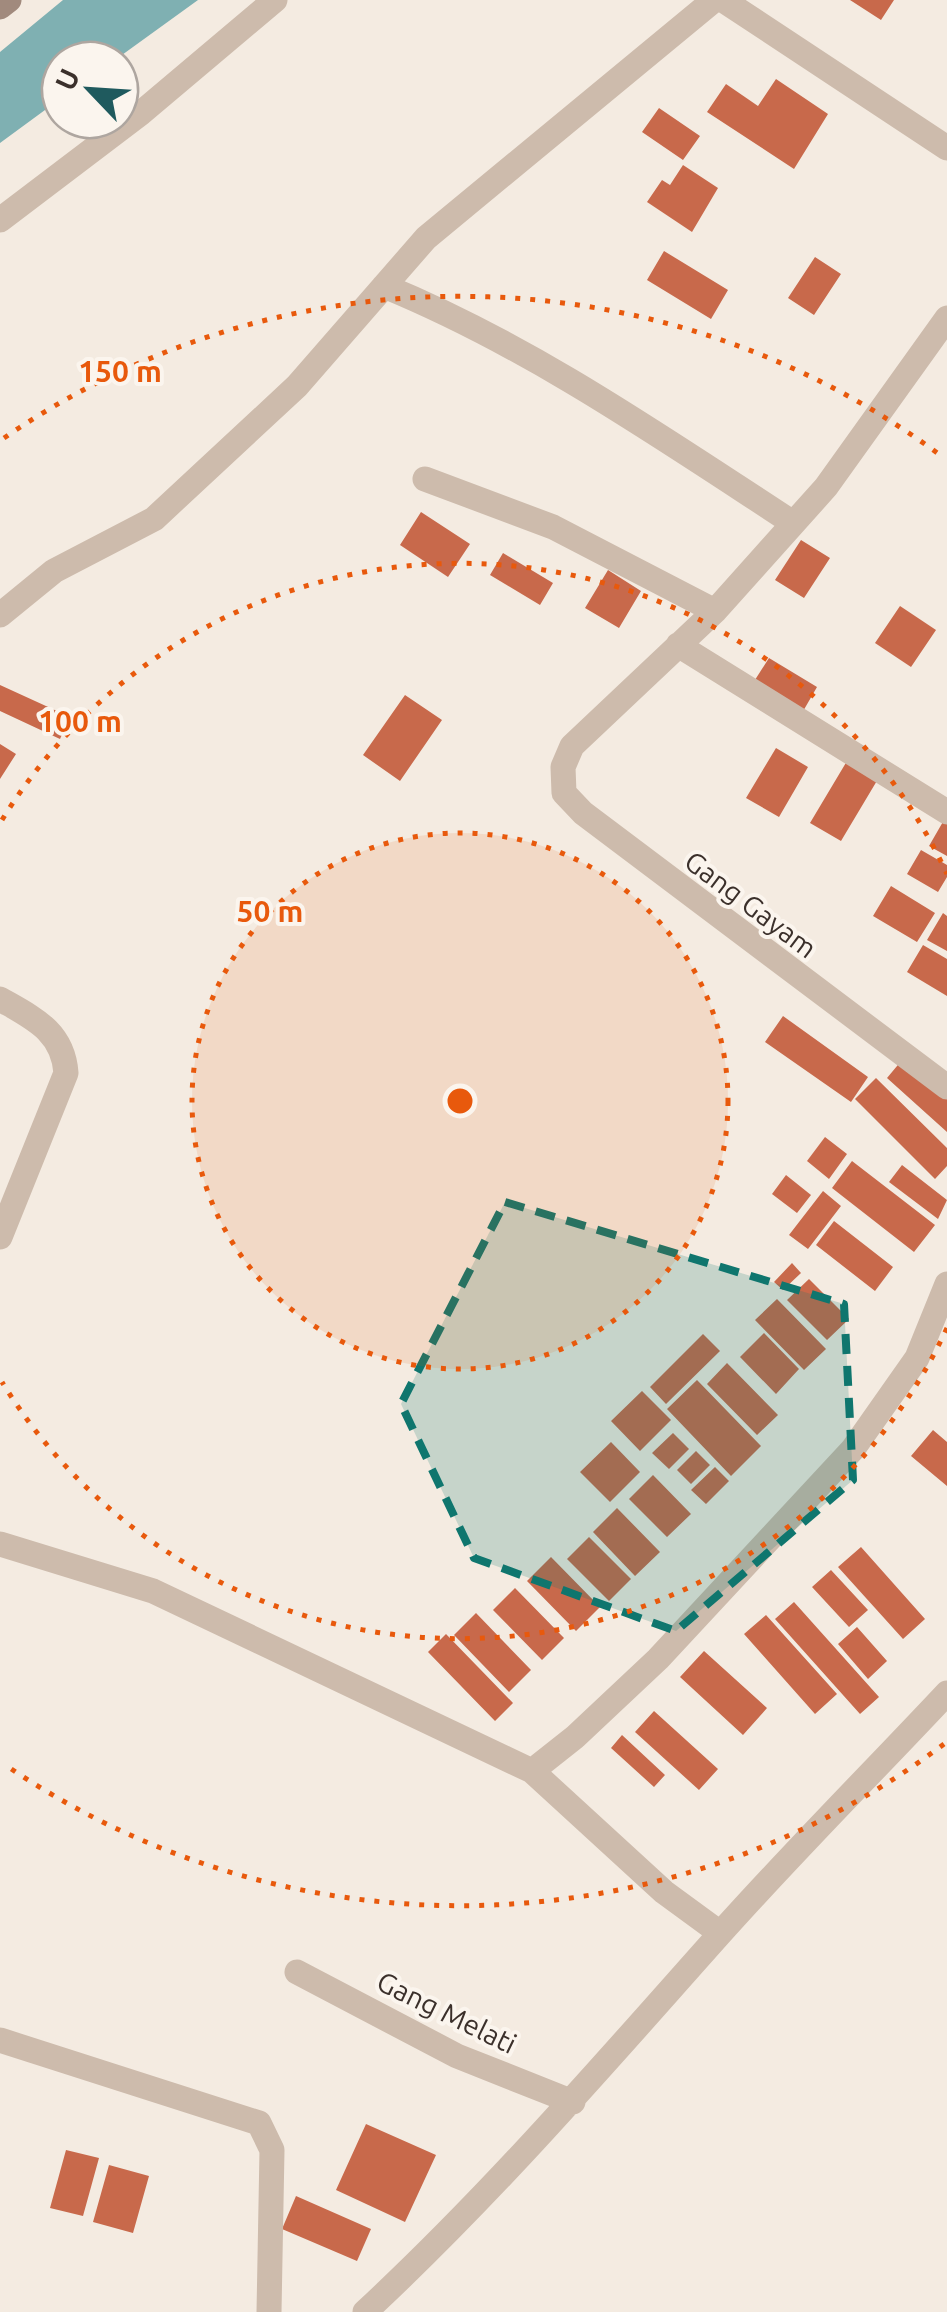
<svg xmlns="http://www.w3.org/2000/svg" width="947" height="2312" font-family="Ubuntu,sans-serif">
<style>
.water{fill:#7fb0b2}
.building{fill:#c8694b}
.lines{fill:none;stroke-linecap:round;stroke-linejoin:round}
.street{stroke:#cdbbac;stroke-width:25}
.secondary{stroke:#a18a7d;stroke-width:25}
.marked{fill:#0f766e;fill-opacity:0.2;stroke:#0f766e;stroke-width:8;stroke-dasharray:20 12;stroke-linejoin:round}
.ring{fill:none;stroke:#e8590c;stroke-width:5;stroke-dasharray:5 10}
.labels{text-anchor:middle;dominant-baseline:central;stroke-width:8;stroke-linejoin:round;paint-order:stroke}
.street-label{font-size:28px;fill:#3b302b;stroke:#fbf5ee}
.centre{fill:#e8590c;stroke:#fbf5ee;stroke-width:5}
.ring-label{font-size:30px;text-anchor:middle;font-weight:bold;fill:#e8590c;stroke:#fbf5ee;stroke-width:8;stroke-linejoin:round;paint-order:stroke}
</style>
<rect width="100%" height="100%" fill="#f4ebe1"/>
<path class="water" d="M63 0H198L115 60H60V99L0 143V52Z"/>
<path class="building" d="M850 0H894L881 20Z
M776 79 828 114 794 169 707 112 726 84 758 106Z
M659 108 700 136 683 160 642 132Z
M683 165 718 188 692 232 647 202 662 180 670 185Z
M664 251 728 290 711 319 647 280Z
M815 257 841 274 814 315 788 298Z
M421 512 470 544 448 577 400 545Z
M801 540 830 558 804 598 775 580Z
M503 553 553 583 540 605 490 575Z
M608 570 641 591 619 628 585 608Z
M900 606 936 630 911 667 875 643Z
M769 658 817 687 802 713 753 683Z
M0 685 70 717 60 739 0 711Z
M405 695 442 720 400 781 363 755Z
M0 744 16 754 0 779Z
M776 748 808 767 779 817 746 798Z
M847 761 878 779 841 841 810 823Z
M944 820 947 822V856L929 846Z
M921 850 947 865V877L938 892 907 874Z
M891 886 935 913 917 942 873 916Z
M943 913 947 916V951L927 940Z
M923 945 947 959V996L907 972Z
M783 1016 868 1077 851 1102 765 1042Z
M902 1060 947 1099V1132L887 1078Z
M876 1078 947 1148V1166L935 1179 855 1099Z
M825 1137 847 1154 829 1179 807 1161Z
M852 1161 935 1225 914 1252 832 1188Z
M902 1165 947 1200 938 1219 889 1182Z
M786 1175 811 1195 797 1213 772 1194Z
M823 1191 841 1206 808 1249 789 1235Z
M834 1221 893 1267 875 1291 816 1245Z
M792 1263 801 1273 783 1290 774 1282Z
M809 1279 849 1319 827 1340 787 1300Z
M777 1299 826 1349 804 1370 755 1320Z
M764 1333 799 1369 776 1394 740 1357Z
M703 1334 720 1351 666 1404 650 1387Z
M727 1363 778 1415 757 1435 707 1384Z
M697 1380 761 1446 731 1476 667 1409Z
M642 1391 671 1420 640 1451 611 1421Z
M933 1430 947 1442V1486L911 1456Z
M673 1433 689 1449 669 1469 652 1453Z
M611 1442 640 1472 610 1502 580 1472Z
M696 1451 710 1465 691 1484 677 1470Z
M715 1467 729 1481 706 1504 691 1490Z
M653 1475 691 1514 667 1537 629 1499Z
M617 1508 660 1552 635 1576 593 1532Z
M589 1537 631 1579 609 1601 567 1559Z
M861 1547 925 1619 903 1639 838 1567Z
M551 1557 600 1607 576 1631 527 1581Z
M831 1570 868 1610 849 1627 812 1587Z
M515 1588 564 1638 542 1660 493 1610Z
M794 1602 879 1697 860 1714 775 1619Z
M476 1613 531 1670 509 1692 454 1635Z
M766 1615 837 1694 815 1714 744 1634Z
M857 1627 887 1661 868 1679 838 1644Z
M446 1634 513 1703 495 1721 428 1652Z
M704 1651 767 1708 743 1735 680 1677Z
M654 1711 718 1769 699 1790 635 1732Z
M622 1735 665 1775 654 1787 611 1748Z
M366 2124 436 2155 405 2222 336 2190Z
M66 2150 99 2158 83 2216 50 2208Z
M109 2165 149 2176 133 2233 93 2222Z
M296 2196 371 2229 357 2261 282 2229Z"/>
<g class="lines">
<path class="street" d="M723 0 947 148
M0 220 141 113 275 0
M384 286C530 346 661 437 793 523
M947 318 826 487 715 611 572 746 563 767 564 793 583 813 947 1087
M425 479 553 527 715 611
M0 615 54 571 154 519 297 386 426 238 714 0
M678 645 947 812
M0 999C33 1018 63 1031 66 1073L0 1237
M0 1544 153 1591 532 1771 664 1892 720 1933
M532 1771 575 1737 658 1659 853 1449 917 1358 947 1284
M297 1972 457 2056 573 2102
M0 2040 259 2123 272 2150 269 2312
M365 2312C492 2194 603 2065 718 1936 792 1853 871 1774 947 1693"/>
<path class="secondary" d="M0 7 9 0"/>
</g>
<path class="marked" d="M505 1202 844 1304 853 1480 676 1631 474 1558 401 1404Z"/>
<circle cx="460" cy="1101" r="268" fill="#e8590c" fill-opacity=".12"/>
<g class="ring">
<circle cx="460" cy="1101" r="268"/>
<path d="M947 1328A537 537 0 0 1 2 1382M2 820A537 537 0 0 1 947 874"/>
<path d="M944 1744A805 805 0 0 1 4 1764M4 438A805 805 0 0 1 944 458"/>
</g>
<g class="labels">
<g class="street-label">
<text transform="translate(751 904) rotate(37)">Gang Gayam</text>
<text transform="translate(447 2012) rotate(26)">Gang Melati</text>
</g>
</g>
<circle cx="460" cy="1101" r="15" class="centre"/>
<g class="ring-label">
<text x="120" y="382">150 m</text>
<text x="80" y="732">100 m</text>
<text x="270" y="922">50 m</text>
</g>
<g transform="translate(90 90) rotate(295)"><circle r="48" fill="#fbf5ee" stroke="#aea6a0" stroke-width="2.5"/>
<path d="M0-8L18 38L0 25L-18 38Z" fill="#1f5a5e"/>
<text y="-15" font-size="28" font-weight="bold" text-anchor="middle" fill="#3b302b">U</text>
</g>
</svg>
